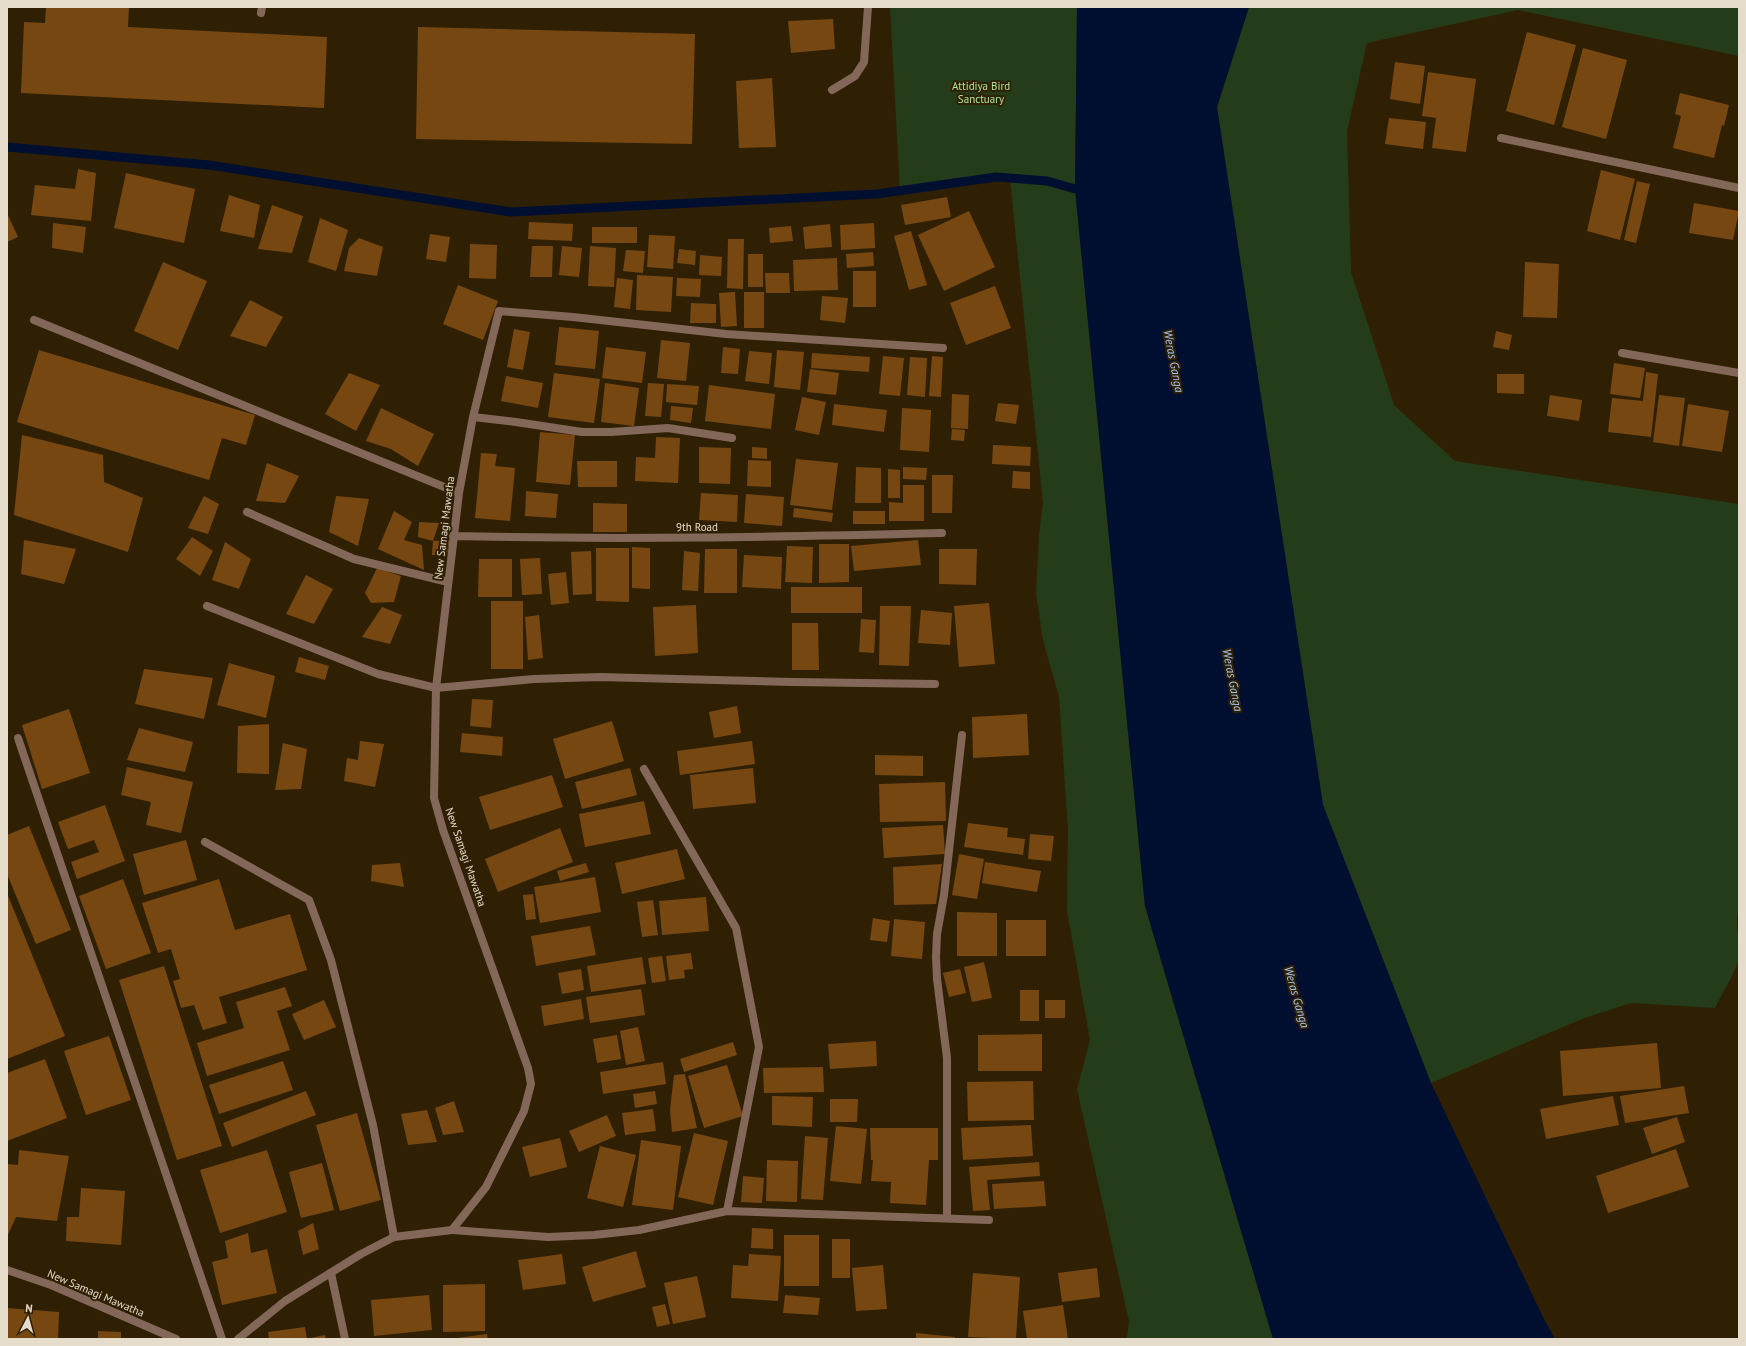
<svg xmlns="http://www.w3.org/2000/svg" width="1746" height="1346" font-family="'PT Sans',sans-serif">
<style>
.green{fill:#253c1a}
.water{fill:#000f30}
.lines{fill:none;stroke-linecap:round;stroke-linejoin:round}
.stream{stroke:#000f30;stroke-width:9}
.building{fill:#764710}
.service{stroke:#83685a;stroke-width:8}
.minor{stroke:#83685a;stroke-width:8}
.labels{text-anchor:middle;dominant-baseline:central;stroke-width:4;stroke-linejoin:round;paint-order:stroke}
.park-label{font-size:11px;fill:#afe796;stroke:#302003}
.street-label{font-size:11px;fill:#e6dccb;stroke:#302003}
.water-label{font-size:12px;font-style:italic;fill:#a6c7f4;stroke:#302003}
</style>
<rect width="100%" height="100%" fill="#302003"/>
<path class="green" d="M890 7H1077L1075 189 1145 906 1273 1339H1127L1129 1321 1077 1089 1090 1040 1067 911 1068 829 1059 697 1043 640 1036 594 1039 535 1043 503 1010 179 996 177 900 191Z
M1249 7H1739V56L1518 10 1367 43 1347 131 1351 272 1394 405 1455 461 1739 504V908C1734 923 1740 941 1739 958 1738 968 1720 997 1715 1008L1631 1003 1582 1019 1431 1083 1323 805 1217 107Z"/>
<path class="water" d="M1077 7H1249L1217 107 1323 805 1431 1083 1543 1317 1555 1339H1273L1145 906 1075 189Z"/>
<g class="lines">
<path class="stream" d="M7 147 209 165 511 212 877 194 996 177 1047 181 1086 192"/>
</g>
<path class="building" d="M46 7H129L128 27 327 37 324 108 21 93 24 22 45 23Z
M833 19 835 49 791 53 788 21Z
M418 27 695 34 692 144 416 139Z
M1527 32 1576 45 1554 125 1506 111Z
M1583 48 1627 60 1606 139 1562 127Z
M1395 62 1425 66 1420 104 1390 99Z
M1428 72 1476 79 1466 152 1432 148 1436 118 1422 116Z
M772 78 776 147 739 148 736 81Z
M1680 93 1729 105 1724 126 1722 125 1714 158 1673 148 1681 116 1675 114Z
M1389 118 1426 122 1423 149 1385 144Z
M78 169 96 173 91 221 31 215 35 185 75 189Z
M1601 170 1635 179 1620 240 1587 231Z
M126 173 195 189 184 243 114 228Z
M1637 181 1650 184 1636 243 1624 240Z
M229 195 260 205 254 238 220 231Z
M947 197 951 217 905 225 901 205Z
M1694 203 1739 211 1733 240 1689 233Z
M272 205 303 216 292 253 258 249Z
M969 211 995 267 944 291 918 235Z
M7 213 18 237 7 242Z
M320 218 348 230 336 271 308 262Z
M529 222 573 224 572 241 528 239Z
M53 223 86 227 83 253 52 248Z
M874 223 875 248 841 250 840 225Z
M830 224 832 247 805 249 803 227Z
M791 226 793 241 770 243 769 228Z
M592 227H637V243H592Z
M911 231 927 285 909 290 894 236Z
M430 234 450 237 446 262 426 259Z
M649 235 675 236 673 269 647 267Z
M359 238 383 247 377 276 344 271 349 248Z
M728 239H744L743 289 727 288Z
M470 244 497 245 496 279 469 278Z
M532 246H553L552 277H530Z
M562 246 582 248 579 277 559 275Z
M590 246 616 248 614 287 588 286Z
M679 249 696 251 695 265 677 263Z
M626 250 645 251 643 273 623 271Z
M873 252 874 266 847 268 846 254Z
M748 254H763V287H748Z
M700 255 722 257 721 276 699 275Z
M837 258 838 290 794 291 793 260Z
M163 262 207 281 178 350 134 331Z
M1525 262 1559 264 1557 318 1523 317Z
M853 271H876V307H853Z
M765 273H789L790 293H766Z
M637 275 673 277 671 312 636 310Z
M617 278 633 280 630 309 614 307Z
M677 278 701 279 700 297 676 296Z
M458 285 498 301 483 340 443 324Z
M995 286 1011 328 966 345 950 303Z
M735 292 737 326 721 327 719 293Z
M744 292H764V328H744Z
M822 296 848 298 845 323 820 320Z
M250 300 283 317 266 347 230 336Z
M691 303 716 304V323H690Z
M559 327 599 331 595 369 555 365Z
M514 329 530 332 523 370 507 367Z
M1496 331 1512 335 1509 350 1493 347Z
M661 340 690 343 686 381 657 378Z
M606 347 646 352 642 383 602 378Z
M723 347 740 349 738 374 721 373Z
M39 350 255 415 246 445 222 438 209 480 17 422Z
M777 350 804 352 800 390 774 387Z
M749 351 772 353 769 384 745 381Z
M812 353 870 357 869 372 811 368Z
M883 356 904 358 900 396 879 394Z
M932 356 943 357 941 397 929 396Z
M910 357 927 358 925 397 907 395Z
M1614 363 1645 368 1640 398 1610 394Z
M810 369 839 373 836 395 807 392Z
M1646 372 1658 374 1651 437 1608 432 1612 398 1643 401Z
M349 373 380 385 356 431 325 414Z
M554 373 600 379 594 423 548 417Z
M1497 374H1524V394L1497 393Z
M506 376 543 383 538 408 501 401Z
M605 383 639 388 634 426 601 422Z
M648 383 664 384 661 417 645 416Z
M667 384 699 386 697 405 666 402Z
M709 385 775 394 771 429 705 421Z
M952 394 969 395 968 429 951 428Z
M1550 395 1582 400 1579 421 1547 416Z
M1659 395 1685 398 1679 446 1653 442Z
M802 397 826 402 819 435 795 430Z
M998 403 1019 405 1016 424 995 421Z
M834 404 887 410 884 432 832 425Z
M1688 404 1729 411 1722 452 1682 446Z
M671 406 693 408 691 423 670 420Z
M381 408 434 434 418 466 391 449 366 441Z
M902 408 931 410 929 452 900 450Z
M952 429 965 430 964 441 951 440Z
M540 432 575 435 570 485 536 482Z
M22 435 103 455 104 482 143 498 128 552 14 515Z
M656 437 680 438 678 483 635 481 636 457 655 458Z
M993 445 1031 447 1030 466 992 464Z
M699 447 731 448 730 484 699 483Z
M752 447 767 448V459L752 458Z
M481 453 497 454 495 466 515 468 510 521 475 518Z
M796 459 838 463 832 510 790 505Z
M748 460 771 461V487L747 486Z
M577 461H617V487H578Z
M267 463 299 476 285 503 256 501Z
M856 467 881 468V503H855Z
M903 467 927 468 926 480 903 479Z
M888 469 900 470V498H888Z
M1013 471 1030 472V489L1012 488Z
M932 475H953L952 513H932Z
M903 485H924V521H889V502L903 503Z
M526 491 558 494 556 518 525 516Z
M701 493 738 495 737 522 699 520Z
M746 494 784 497 782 526 744 523Z
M204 496 219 504 208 534 188 528Z
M336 496 369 499 358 546 329 532Z
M593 503 627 504V532H593Z
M794 508 833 513 832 522 793 517Z
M394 511 412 522 404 540 422 545 424 570 378 549Z
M853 511H885V524H853Z
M419 522 439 523 433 541 418 537Z
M192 537 213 551 200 576 176 559Z
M24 540 76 549 64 584 21 574Z
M450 540 447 554 432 555 433 541Z
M918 540 921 565 854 571 851 546Z
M225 542 251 559 239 589 212 580Z
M819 544H849V582L819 583Z
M787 546 813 547 812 583 785 582Z
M632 547 650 548V589L632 588Z
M596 548H629V602L596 601Z
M705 549H737V593H704Z
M939 549H977L976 585 939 584Z
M591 551 592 594 573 595 571 552Z
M684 551 700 553 698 591 682 590Z
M744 555 782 557 781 589 742 587Z
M540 558 542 594 522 595 520 559Z
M479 559H512V597H478Z
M377 568 401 576 394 602 371 603 365 593Z
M566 572 569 603 551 605 548 574Z
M306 575 333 589 314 624 286 614Z
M791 587H862V613H791Z
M491 601H523V669H491Z
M989 603 995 664 959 667 954 606Z
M696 605 698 653 655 656 653 607Z
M880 606H911L909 666 879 665Z
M382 607 402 615 390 644 362 637Z
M921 610 952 613 950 645 918 643Z
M539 615 543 658 528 660 525 617Z
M861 619 876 620 874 653 859 652Z
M792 623H818L819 670H792Z
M299 657 329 666 325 680 295 672Z
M229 663 275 676 266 718 217 705Z
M144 669 213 678 204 719 135 704Z
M472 699 493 700 491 728 470 726Z
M737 706 741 733 714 738 709 712Z
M69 709 90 773 42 789 22 725Z
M1027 714 1029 755 973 758 972 717Z
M612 721 624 761 565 779 553 739Z
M269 724V774L237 773 238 726Z
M139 728 193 742 185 772 127 760Z
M462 733 503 737 502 756 460 752Z
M360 741 384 744 375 787 344 781 347 758 358 760Z
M752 741 755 764 680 775 677 751Z
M283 743 307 749 301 789 275 790Z
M875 755 923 756V776L875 775Z
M127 767 193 782 181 833 146 825 151 802 121 795Z
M630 768 637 795 582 809 575 782Z
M753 768 756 803 693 809 690 775Z
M552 775 563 807 490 830 479 797Z
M945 782 946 821 880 822 879 784Z
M644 801 651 834 585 847 579 814Z
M105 805 125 861 77 879 71 862 99 852 94 840 68 849 58 822Z
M968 823 1008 828 1007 837 1025 839 1023 855 964 847Z
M943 825 945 854 884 858 882 828Z
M29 826 71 930 36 944 7 874V835Z
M560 828 573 862 498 892 485 859Z
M1030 834 1054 836 1051 861 1028 859Z
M186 840 197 880 144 895 133 854Z
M677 849 685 879 622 894 615 863Z
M959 854 984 859 977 899 952 895Z
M985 862 1041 871 1037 892 982 883Z
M400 863 404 887 371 881 372 865Z
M586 863 589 872 560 881 557 871Z
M942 864 936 904 894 905 893 867Z
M595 877 601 912 540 923 534 887Z
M123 879 151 953 106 969 79 896Z
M219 879 235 930 290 914 307 970 219 997 227 1023 203 1030 194 1005 181 1008 173 981 180 979 171 949 158 953 142 903Z
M7 893 65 1036 7 1059Z
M533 894 536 919 526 920 523 895Z
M706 897 709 931 662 935 659 901Z
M653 900 658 935 642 937 637 902Z
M957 912 997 913V956H957Z
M873 918 890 921 887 942 870 940Z
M894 919 925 922 922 959 891 956Z
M1006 920H1046V956H1006Z
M590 926 596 955 536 966 531 936Z
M691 953 693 969 684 970 685 978 669 980 666 956Z
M662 956 666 981 652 983 648 958Z
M642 957 646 984 591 992 587 966Z
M984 962 992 998 972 1002 964 967Z
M164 966 222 1146 177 1160 119 980Z
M581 969 584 990 562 994 558 973Z
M960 969 966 993 949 997 943 973Z
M285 987 292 1006 277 1011 290 1050 207 1076 197 1043 244 1028 236 1002Z
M641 989 645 1015 590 1023 586 997Z
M1020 990H1039V1021H1020Z
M581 999 584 1019 544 1026 541 1006Z
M324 1000 336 1027 304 1040 292 1014Z
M1045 1000H1065V1018H1045Z
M638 1027 645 1061 626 1065 620 1031Z
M1042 1034V1071H978V1035Z
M617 1035 621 1059 597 1063 593 1039Z
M109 1036 131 1100 86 1115 64 1051Z
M876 1041 877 1066 830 1069 828 1044Z
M733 1042 737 1055 684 1072 680 1059Z
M1657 1043 1661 1088 1563 1096 1560 1051Z
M45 1059 67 1118 7 1141V1073Z
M283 1061 293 1090 219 1114 209 1085Z
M663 1062 666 1084 603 1094 600 1072Z
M727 1065 743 1116 704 1128 688 1076Z
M823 1067 824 1092 764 1093 763 1068Z
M685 1074 697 1128 672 1132 670 1110 674 1075Z
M1033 1081 1034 1120 968 1121 967 1082Z
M1684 1086 1689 1113 1625 1123 1620 1096Z
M306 1091 316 1115 232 1147 223 1123Z
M655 1091 657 1104 635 1108 633 1094Z
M772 1096 813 1097 812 1127 772 1125Z
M1613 1096 1619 1125 1546 1139 1540 1109Z
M830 1099H858L857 1122H830Z
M454 1101 464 1132 443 1135 435 1108Z
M653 1109 656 1131 625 1135 622 1113Z
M427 1110 437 1142 408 1145 401 1114Z
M357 1113 381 1200 340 1211 316 1125Z
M607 1115 616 1136 579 1152 569 1131Z
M1677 1117 1685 1142 1652 1154 1643 1128Z
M1031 1125 1033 1156 963 1160 961 1128Z
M836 1126 867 1129 861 1184 830 1181Z
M870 1128H938V1160H929L926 1205 890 1203 891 1182 871 1181 873 1160H871Z
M694 1133 728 1141 713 1205 678 1197Z
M805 1136 828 1138 823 1200 801 1199Z
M560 1138 567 1167 530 1177 522 1147Z
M641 1140 681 1146 673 1210 632 1205Z
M600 1146 636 1155 623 1207 587 1198Z
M1676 1149 1689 1187 1608 1213 1596 1176Z
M19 1150 69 1156 57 1221 16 1217 7 1237V1164L18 1165Z
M267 1150 287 1212 220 1233 200 1170Z
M767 1160 798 1161 797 1202 766 1201Z
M1039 1162 1040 1176 987 1180 990 1210 973 1211 969 1167Z
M322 1163 334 1210 301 1218 289 1172Z
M743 1176 764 1178 762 1203 741 1202Z
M1044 1181 1046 1206 994 1209 992 1184Z
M81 1188 125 1191 121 1245 66 1241 67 1217H79Z
M313 1223 319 1249 303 1255 298 1231Z
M752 1228 773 1229V1249L751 1248Z
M248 1233 251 1253 267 1249 277 1293 222 1305 212 1262 228 1258 225 1241Z
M784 1235H819V1286H784Z
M832 1239H850V1278H832Z
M636 1251 646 1287 593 1302 582 1267Z
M562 1254 566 1284 523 1290 518 1260Z
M749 1254 781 1256 778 1301 731 1298 733 1265 748 1266Z
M883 1265 887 1309 856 1311 852 1268Z
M1097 1268 1100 1297 1062 1302 1058 1273Z
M973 1273 1020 1277 1016 1339 968 1337Z
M697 1276 706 1317 673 1324 664 1283Z
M485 1284V1331L443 1332V1285Z
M429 1295 432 1330 374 1336 371 1300Z
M785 1295 820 1298 818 1315 783 1313Z
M665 1304 670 1324 657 1327 652 1307Z
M1063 1305 1068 1339H1027L1023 1311Z
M7 1308 59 1312 58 1339H7Z
M305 1327 307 1339H269L268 1332Z
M98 1331 121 1332V1339H98Z
M916 1333 955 1337V1339H916Z
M487 1334 488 1339H457V1338Z
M325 1335 326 1339H310V1338Z"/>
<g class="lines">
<path class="service" d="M261 13 262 7
M18 738 222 1339
M644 769 736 928 759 1047 727 1211
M205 842 309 900 331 960 373 1125 394 1237
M947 1218V1058L937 979 936 957 937 934 944 895 962 735
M452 1230 548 1237 594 1235 639 1230 727 1211 989 1220
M331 1273 345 1339"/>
<path class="minor" d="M832 90 855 76 864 62 868 7
M1501 138 1739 188
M34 320 459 493
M1622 353 1739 373
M473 417 516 422 582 432H611L668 428 732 438
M247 512 354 559 448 582
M453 536C616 540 779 537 942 533
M207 606 378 674 436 688 534 679 600 677 793 682 935 684
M7 1270 51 1285 176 1339
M238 1339 285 1301 361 1254 394 1237 452 1230 486 1187 524 1111 531 1084 528 1068 443 830 434 798 436 688 459 493 473 417 499 311 573 317 726 334 943 348"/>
</g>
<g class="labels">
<g class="park-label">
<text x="981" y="86">Attidiya Bird<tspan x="981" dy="13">Sanctuary</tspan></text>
</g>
<g class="street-label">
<text x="697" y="527">9th Road</text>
<text transform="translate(444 528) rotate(-83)">New Samagi Mawatha</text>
<text transform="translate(466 857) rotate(71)">New Samagi Mawatha</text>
<text transform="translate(96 1293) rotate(23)">New Samagi Mawatha</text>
</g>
<g class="water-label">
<text transform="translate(1174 361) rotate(79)">Weras Ganga</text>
<text transform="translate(1233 680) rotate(79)">Weras Ganga</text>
<text transform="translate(1297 997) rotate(74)">Weras Ganga</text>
</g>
</g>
<rect width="1746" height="1346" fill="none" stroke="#e6dccb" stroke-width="16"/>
<g transform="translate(28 1318) rotate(6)" stroke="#302003" stroke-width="3" paint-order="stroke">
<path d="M0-3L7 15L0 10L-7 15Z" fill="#e6dccb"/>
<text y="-6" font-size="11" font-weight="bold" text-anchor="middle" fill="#e6dccb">N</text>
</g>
</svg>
